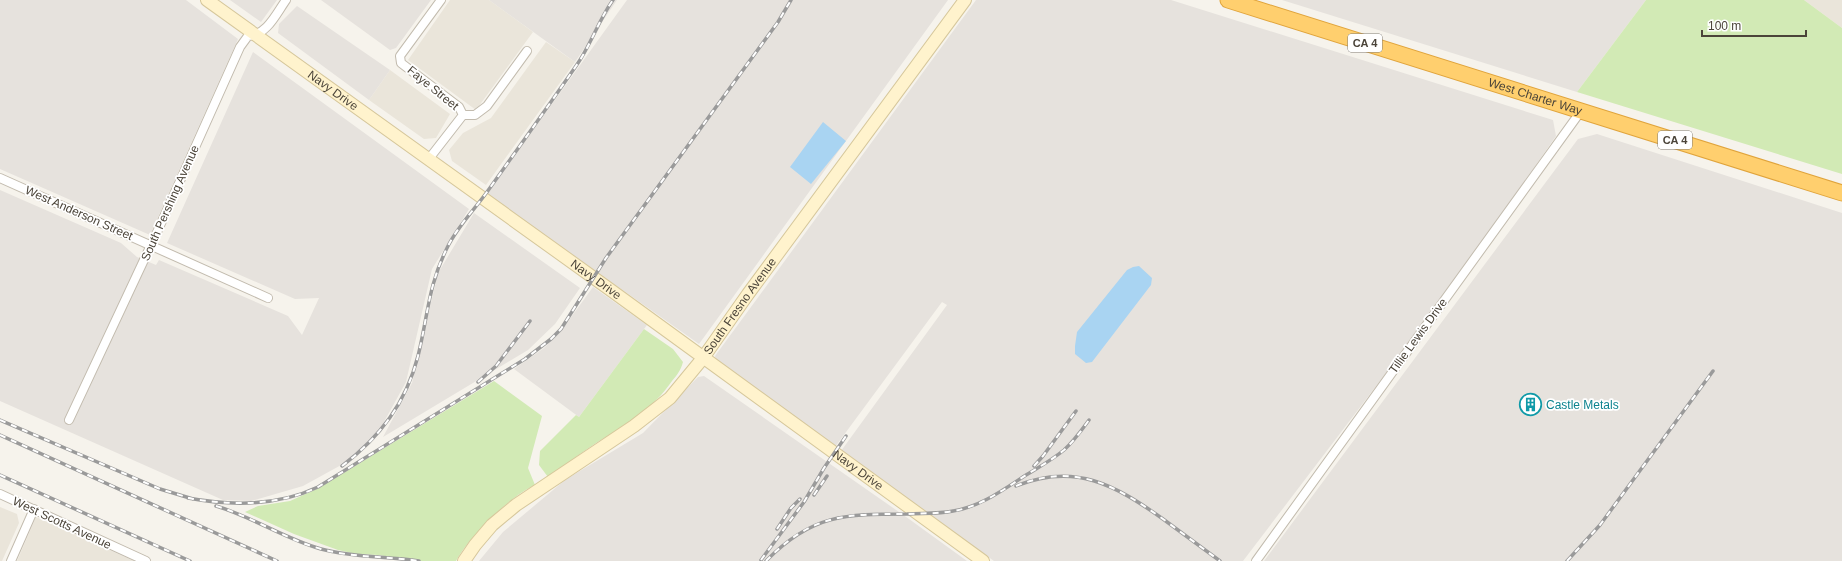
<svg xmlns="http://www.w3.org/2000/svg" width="1842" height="561" font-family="Helvetica,sans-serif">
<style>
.residential{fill:#eae5da}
.industrial{fill:#e6e2dd}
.green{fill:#d2eab5}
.water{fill:#a9d4f2}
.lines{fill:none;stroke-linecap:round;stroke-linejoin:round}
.street-casing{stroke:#c2bbae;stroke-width:10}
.secondary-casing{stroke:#d6c79b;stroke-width:14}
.highway-casing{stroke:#e0a43c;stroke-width:17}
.street{stroke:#fff;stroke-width:8}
.secondary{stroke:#fff3cd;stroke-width:12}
.highway{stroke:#ffcf6e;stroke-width:15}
.rail-casing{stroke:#9a9a9a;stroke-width:3.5}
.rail{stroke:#fff;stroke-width:2;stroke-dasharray:6;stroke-linecap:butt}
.labels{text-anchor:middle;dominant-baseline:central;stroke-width:3.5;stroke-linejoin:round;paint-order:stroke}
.shield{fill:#fff;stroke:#817c74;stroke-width:1}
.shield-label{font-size:11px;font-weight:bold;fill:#4b4439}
.street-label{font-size:12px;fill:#4b4439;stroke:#fff}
.culture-label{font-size:12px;fill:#0d838f;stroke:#fff;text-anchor:start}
</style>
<rect width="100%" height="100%" fill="#f6f3ec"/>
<path class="residential" d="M450 0H489L533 32 476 110 408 60Z
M1804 0H1842V28Z
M546 42 575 62 486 185 452 161 449 150 463 133 491 118Z
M390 70 450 114 436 138 424 139 369 100Z
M0 507 17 514 19 523 2 561H0Z
M36 517 134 561H17Z"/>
<path class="industrial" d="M0 0H186L238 39 150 235 0 169Z
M230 0H277L261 22Z
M321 0H431L396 48 390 50Z
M489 0H617L575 62Z
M627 0H948L699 344 487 194Z
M976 0H1171L1553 120 1556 136 1538 162 1491 235 1243 561H994L841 451 947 305 942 302 835 447 716 362 715 356Z
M1282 0H1646L1577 92Z
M297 6 390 70 369 100 278 33 279 24Z
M253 52 469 209 432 269 406 382 374 440 343 464 303 486 251 501 223 500 0 401V190L121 243 137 257 156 265 159 260 288 316 302 335 319 298 295 299 167 243Z
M1597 134 1842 213V561H1264L1578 139Z
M474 213 580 288 555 324 528 350 383 437 412 383 438 273Z
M593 287 647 325 579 417 514 369 544 348 561 331Z
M704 376 909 519 967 561H479L503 532 565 480 643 433 698 377Z"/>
<path class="green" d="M1646 0H1804L1842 28V174L1577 92Z
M644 329 673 349 683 362C681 370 677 375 672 381 653 409 625 426 596 443 580 454 564 465 548 477L539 465 540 451 576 415 579 417Z
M494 381 542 416 528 468 535 485C510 496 469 537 456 561H414L379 555 356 554 338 550 294 534 245 512 258 506 290 501 319 488Z"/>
<path class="water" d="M823 122 846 141 811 184 790 167Z
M1139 266 1152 278 1151 285 1092 362 1086 363 1075 354V346L1077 332 1127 270 1133 267Z"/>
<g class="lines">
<defs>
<path id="street" d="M441 0 400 56 401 63 459 107 463 115
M463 115H475L487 106 527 51
M428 160 463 115
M0 178 268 298
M69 420 158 230 240 47 248 36C267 35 276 14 286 0
M0 494 146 561
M11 561 34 509
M1256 561 1581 111"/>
<g id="secondary">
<path id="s1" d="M207 0 612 291 983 561"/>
<path id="s2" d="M464 561 475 545 492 525 516 505 634 426 670 398 703 358 748 294 965 0"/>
</g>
<g id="highway">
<path id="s3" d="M1228 0 1842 193"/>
</g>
</defs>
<use href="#street" class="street-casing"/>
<use href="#secondary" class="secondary-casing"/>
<use href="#highway" class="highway-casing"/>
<use href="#street" class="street"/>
<use href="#secondary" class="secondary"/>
<use href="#highway" class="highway"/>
<defs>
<path id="rail" d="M478 382 496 366 530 321
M0 420 160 489 193 499
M0 435 277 561
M342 466C380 437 406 403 418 356 428 316 428 285 448 246 458 226 474 210 487 192 517 150 547 108 576 66 591 45 598 21 613 0
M1034 466 1043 456 1076 411
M0 475 190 561
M1016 486C1075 462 1115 485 1163 519 1182 533 1201 547 1220 561
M814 495 827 476
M188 498C231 506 278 506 318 487L525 359 551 339 561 329 606 258 778 22 791 0
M216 506C253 517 285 539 321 549 354 558 386 556 419 561
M777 529 791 508 800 499
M761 560 804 502 824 468 846 436
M766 561C812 514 845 514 907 514 922 513 938 514 953 511 980 507 1003 490 1026 475 1039 467 1052 460 1064 450 1074 441 1081 431 1089 420
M1567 561 1600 525 1713 371"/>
</defs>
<use href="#rail" class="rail-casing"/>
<use href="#rail" class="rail"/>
</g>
<defs>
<symbol id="building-ring" viewBox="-11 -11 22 22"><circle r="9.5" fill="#fff" stroke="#0f9aa8" stroke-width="1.5"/><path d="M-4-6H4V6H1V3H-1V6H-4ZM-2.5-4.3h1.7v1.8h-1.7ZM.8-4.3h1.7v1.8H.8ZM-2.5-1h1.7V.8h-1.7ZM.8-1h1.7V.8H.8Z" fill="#0f9aa8"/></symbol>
</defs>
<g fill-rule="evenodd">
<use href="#building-ring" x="1518" y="392" width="25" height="25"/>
</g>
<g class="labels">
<g class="shield">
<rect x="1348" y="34" width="34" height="18" rx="3"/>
<rect x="1658" y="131" width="34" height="18" rx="3"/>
</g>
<g class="shield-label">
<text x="1365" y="43">CA 4</text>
<text x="1675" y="140">CA 4</text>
</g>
<g class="street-label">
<text transform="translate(433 88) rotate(39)">Faye Street</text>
<text stroke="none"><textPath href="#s1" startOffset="155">Navy Drive</textPath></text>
<text stroke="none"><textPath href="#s3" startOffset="322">West Charter Way</textPath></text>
<text transform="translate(170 203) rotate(-66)">South Pershing Avenue</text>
<text transform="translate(79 213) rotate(24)">West Anderson Street</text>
<text stroke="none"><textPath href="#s1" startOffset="479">Navy Drive</textPath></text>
<text stroke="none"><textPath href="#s2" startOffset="380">South Fresno Avenue</textPath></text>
<text transform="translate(1418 336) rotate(-54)">Tillie Lewis Drive</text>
<text stroke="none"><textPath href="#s1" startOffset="803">Navy Drive</textPath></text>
<text transform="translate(62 523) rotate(25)">West Scotts Avenue</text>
</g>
<g class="culture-label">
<text x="1546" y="405">Castle Metals</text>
</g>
</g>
<path d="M1702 30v6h104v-6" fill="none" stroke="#4b4439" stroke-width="2"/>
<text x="1708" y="30" font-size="12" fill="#4b4439" stroke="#ffffff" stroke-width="3" paint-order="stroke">100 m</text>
</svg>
